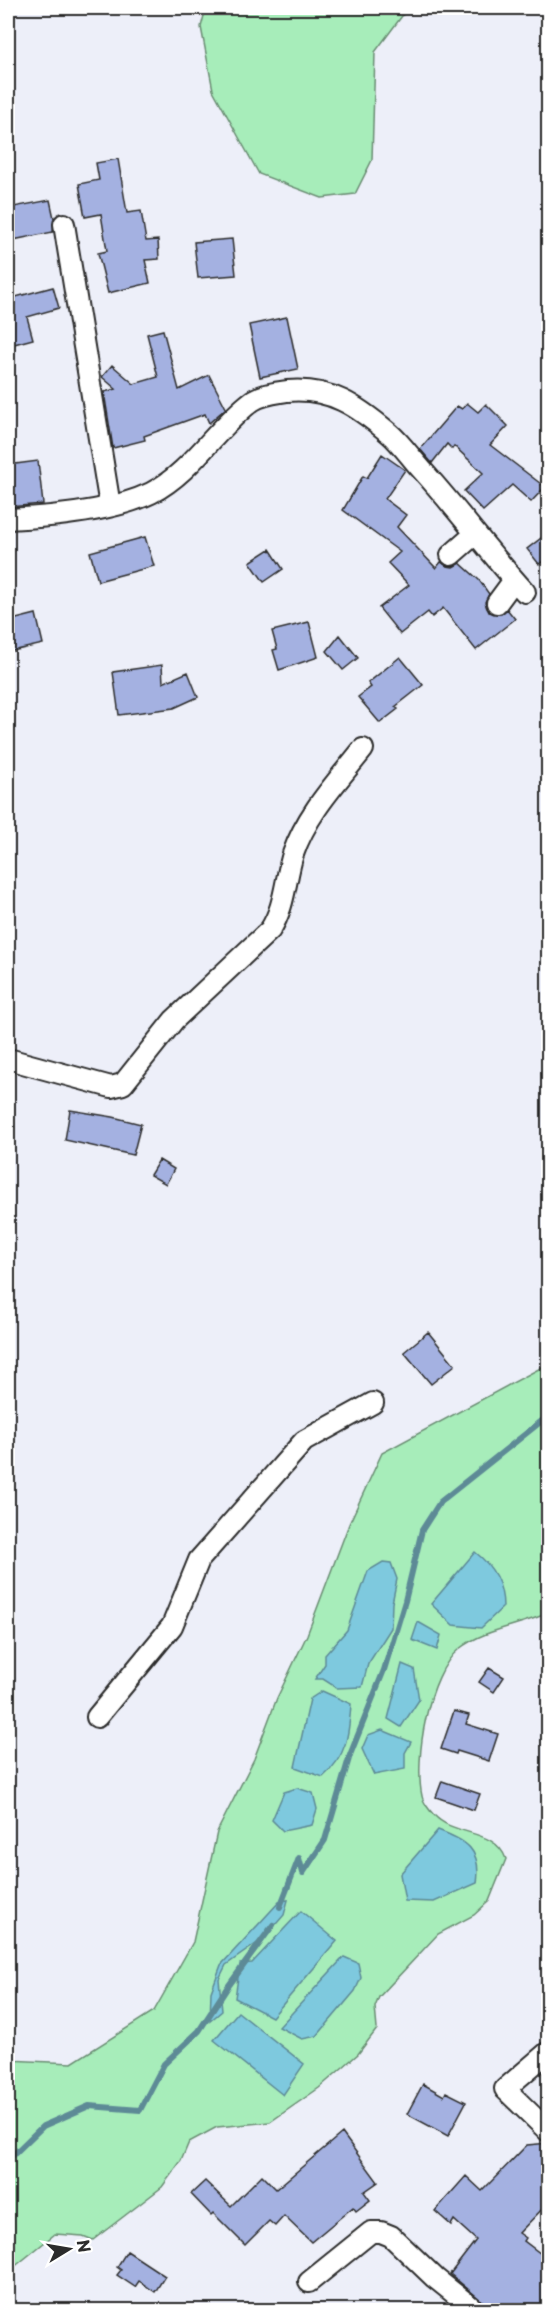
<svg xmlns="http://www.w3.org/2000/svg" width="556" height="2318" font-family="'Playpen Sans',sans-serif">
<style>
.green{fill:#a7edba;stroke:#698c72;stroke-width:1.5}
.water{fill:#7ec9de;stroke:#5d8a96;stroke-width:1.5}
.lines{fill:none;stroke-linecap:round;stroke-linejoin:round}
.stream{stroke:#5d8a96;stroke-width:6}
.building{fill:#a4b1e1;stroke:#2b2b2b;stroke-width:1.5}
.street-casing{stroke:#2b2b2b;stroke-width:24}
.street{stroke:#fff;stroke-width:20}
</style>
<rect width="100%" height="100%" fill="#edeff9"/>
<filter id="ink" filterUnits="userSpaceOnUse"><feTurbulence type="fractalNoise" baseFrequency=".0167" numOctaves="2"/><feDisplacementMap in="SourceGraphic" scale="12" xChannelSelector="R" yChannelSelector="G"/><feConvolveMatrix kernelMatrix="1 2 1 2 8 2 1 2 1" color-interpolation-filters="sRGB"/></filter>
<g filter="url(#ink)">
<path class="green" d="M206 8H408L375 52 372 160 355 194 322 198 259 174 213 90 201 27Z
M548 1364V1613C520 1626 484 1629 459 1649 428 1674 414 1759 422 1796 423 1802 430 1811 434 1815 454 1837 495 1828 506 1859L489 1901 474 1915 438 1934 379 1997 375 2007 377 2029 358 2054 319 2088 270 2122 217 2127 189 2142 181 2161 162 2187 93 2240 83 2236 55 2234 8 2272V2060L72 2063 154 2011 193 1942 217 1832 254 1759 277 1698 307 1635 349 1524 382 1453Z"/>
<path class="water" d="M475 1552C493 1566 503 1584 503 1607L481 1628 453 1625 431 1604Z
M383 1562 391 1563 397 1579 392 1603 391 1628 368 1664 362 1687 337 1688 323 1679H315L325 1664V1655L347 1630 368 1571Z
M418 1622 441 1635 437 1650 412 1640Z
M402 1664 414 1669 419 1700 401 1727 388 1719Z
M322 1691 351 1704C349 1734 347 1756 323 1777L295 1767 310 1699Z
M382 1730 411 1742 405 1753V1769L374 1775 362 1749 368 1735Z
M297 1788 313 1793 317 1809 312 1825 283 1831 272 1820 284 1792Z
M438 1830C466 1841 482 1849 477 1883L434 1902 405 1901 400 1874Z
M288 1900 284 1915 263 1939 226 1965 219 1979 222 2011 210 2021 211 1992 221 1965 280 1901Z
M301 1911 337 1941 272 2017 235 1998 240 1964 252 1963Z
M344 1957 358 1963 361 1978 355 1991 317 2036 302 2039 279 2027Z
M238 2012 304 2064 283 2095 214 2040Z"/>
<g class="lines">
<path class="stream" d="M280 1907 299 1858 303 1873 325 1840 350 1755 384 1670 405 1601 422 1530 440 1502 548 1416
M8 2160 43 2126 89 2106 140 2110 164 2064 199 2031 227 1988 273 1925"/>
</g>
<path class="building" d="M118 159 127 213 141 211 146 241 158 240 159 259 145 260 150 283 108 293 98 253 107 251 101 214 85 217 79 184 99 180 96 163Z
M50 200 54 218 53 232 8 241V208Z
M232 239 236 275 198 278 194 242Z
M53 287 59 308 27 317 33 339 14 344 9 328H8V299Z
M287 317 298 369 260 377 249 325Z
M163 330 179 390 209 375 226 408 209 423 205 414 144 436 145 440 113 448 104 392 116 389 102 377 112 365 134 384 158 377 147 334Z
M467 403 478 412 486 404 508 426 490 445 545 487 531 502 512 485 483 511 464 491 483 473 454 446 452 449 447 444 432 463 420 449 457 406 462 409Z
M382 454 405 470 385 499 406 515 397 527 436 568 441 562 447 566 453 567 460 563 479 580 489 594 485 602 489 612 501 614 507 609 515 619 476 650 443 608 432 617 428 612 400 634 379 608 409 585 388 563 400 552 343 510 363 476 367 478Z
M38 461 43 504 8 507V465Z
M549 532V557L539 564 527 549Z
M145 537 154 566 98 581 90 552Z
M270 549 283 569 264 582 250 562Z
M36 614 43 644 8 652V621Z
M309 622 318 657 279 670 273 650 277 649 272 631Z
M340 635 358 658 343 670 327 651Z
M400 657 423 685 395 707 398 709 380 723 358 697 371 687 368 683Z
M162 665 163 683 188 672 198 697 174 708 119 715 113 672Z
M70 1110 113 1117 141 1124 133 1155 65 1140Z
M159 1160 174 1169 166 1184 150 1175Z
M428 1332 455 1365 431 1384 404 1352Z
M489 1668 504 1677 494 1692 479 1682Z
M454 1711 469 1715 466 1724 498 1734 489 1761 457 1751 456 1754 441 1749Z
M442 1781 480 1794 474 1810 436 1797Z
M423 2084 444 2096 446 2092 466 2102 448 2136 407 2114Z
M342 2133 378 2182 364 2192 370 2200 356 2211 353 2207 311 2242 284 2216 275 2226 269 2221 245 2245 213 2213 211 2215 191 2194 205 2181 231 2206 262 2175 276 2189Z
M549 2143V2202L519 2233 526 2238 524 2241 549 2260V2310H487L482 2301 450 2274 476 2240 454 2220 451 2225 435 2211 466 2176 482 2191 527 2145Z
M127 2251 165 2276 155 2292 139 2281 135 2287 117 2275 121 2270 117 2267Z"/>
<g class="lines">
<defs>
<path id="street" d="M64 224 110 506
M8 519C49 517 114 511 151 493 192 472 216 428 252 401 262 394 275 393 287 391 330 387 357 406 389 433 401 443 411 458 422 470 458 510 489 552 525 592
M451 555 475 534
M497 603 514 580
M8 1059 111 1087 123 1084 174 1020 270 930C285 907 285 880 293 854 307 813 337 782 363 749
M97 1717 172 1626 199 1560 304 1441 373 1403
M548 2052 505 2089 548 2131
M309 2282 371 2232H381L391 2236 435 2278 475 2310"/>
</defs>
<use href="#street" class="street-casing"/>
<use href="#street" class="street"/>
</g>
</g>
<rect width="556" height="2318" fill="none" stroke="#fff" stroke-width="30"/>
<rect x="15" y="15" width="526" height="2288" fill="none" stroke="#2b2b2b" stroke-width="2" filter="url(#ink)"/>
<g transform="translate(69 2249) rotate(79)" stroke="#ffffff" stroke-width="4.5" paint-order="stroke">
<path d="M0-4.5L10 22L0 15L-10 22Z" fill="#2b2b2b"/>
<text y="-9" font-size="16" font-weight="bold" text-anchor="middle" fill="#2b2b2b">N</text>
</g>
</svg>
